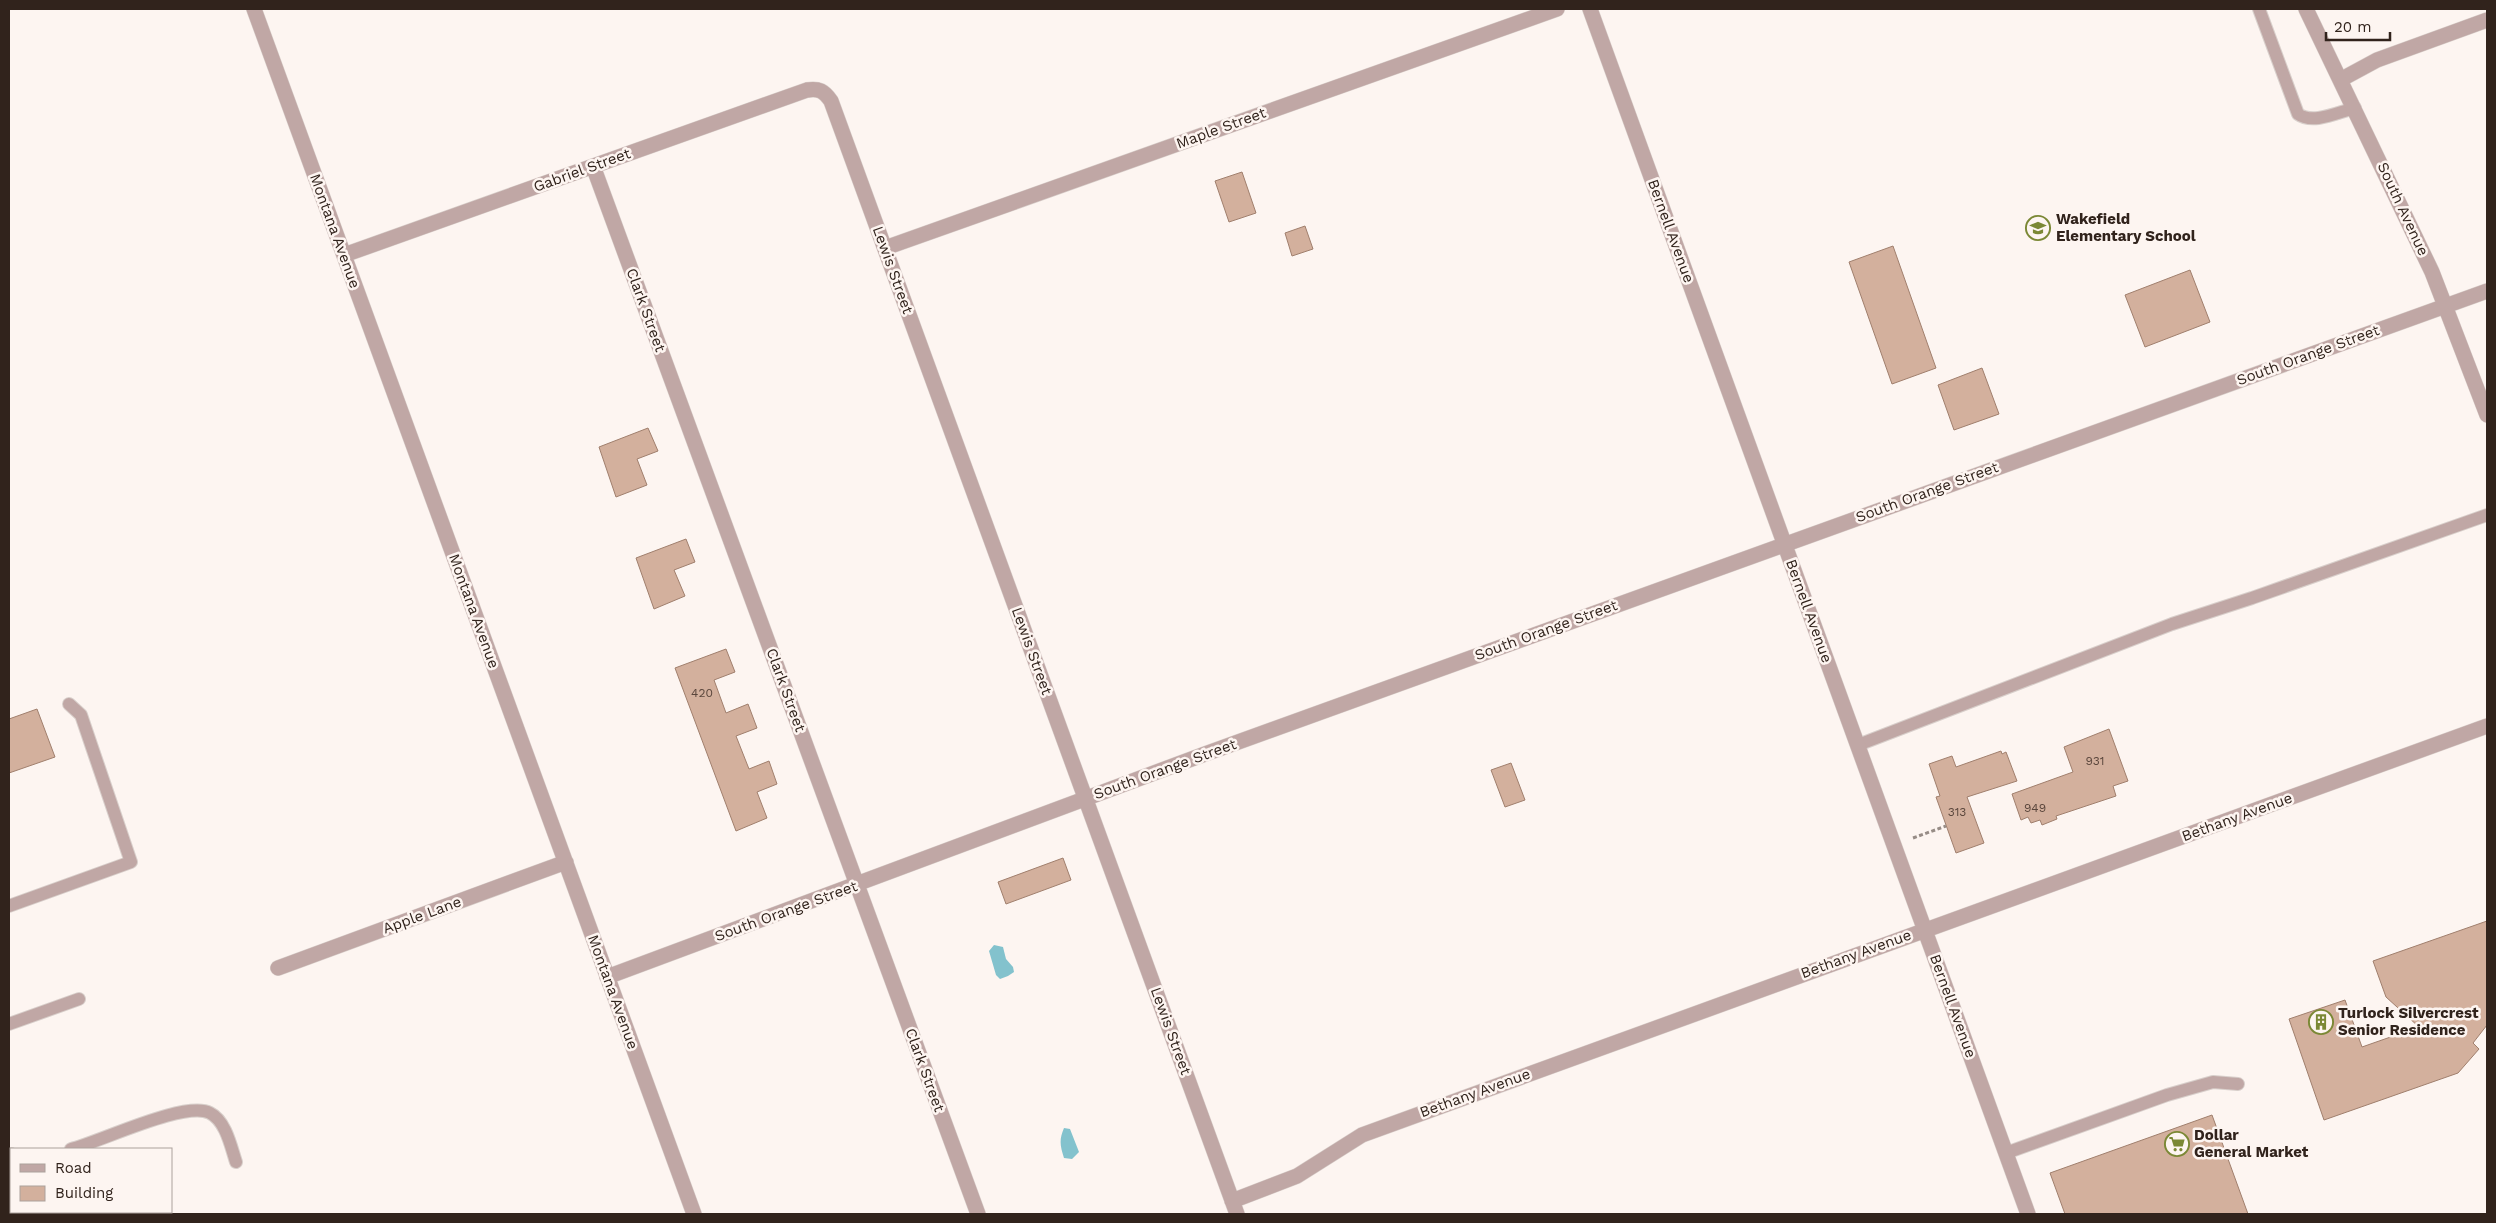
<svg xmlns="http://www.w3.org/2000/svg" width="2496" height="1223" font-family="'Work Sans',sans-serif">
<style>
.water{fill:#83c2cd}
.building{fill:#d3b09d;stroke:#a07f6d}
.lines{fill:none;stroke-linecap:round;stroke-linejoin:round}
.service-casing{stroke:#d8cfcb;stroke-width:14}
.minor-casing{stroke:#d8cfcb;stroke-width:16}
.path{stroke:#978c86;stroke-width:3;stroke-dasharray:4 2.5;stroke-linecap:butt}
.service{stroke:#c0a7a5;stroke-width:12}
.minor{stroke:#c0a7a5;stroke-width:15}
.labels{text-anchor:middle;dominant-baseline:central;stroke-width:5;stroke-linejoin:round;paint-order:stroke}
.number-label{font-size:12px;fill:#5a463c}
.street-label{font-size:15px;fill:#31231c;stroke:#fdf5f1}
.poi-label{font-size:15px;font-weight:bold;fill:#31231c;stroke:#fdf5f1;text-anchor:start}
</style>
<rect width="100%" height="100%" fill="#fdf5f1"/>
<path class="water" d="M994 945 1003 947 1006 959 1013 967 1014 972 1008 976 1000 979 996 975 989 951Z
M1064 1128 1070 1129 1079 1152 1072 1159 1064 1158C1060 1145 1059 1140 1064 1128Z"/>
<path class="building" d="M1242 172 1256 213 1229 222 1215 181Z
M1305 226 1313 249 1292 256 1285 233Z
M1893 246 1936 368 1892 384 1849 262Z
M2190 270 2210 322 2145 347 2125 295Z
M1982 368 1999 414 1954 430 1938 385Z
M648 428 658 451 637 459 647 485 616 497 599 447Z
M686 539 695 562 674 570 685 596 654 609 636 558Z
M726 649 735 672 714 680 726 713 748 704 757 728 736 736 749 769 769 761 777 784 757 792 767 818 736 831 675 668Z
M37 709 55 757 9 773V719Z
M2109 729 2128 781 2113 786 2116 796 2056 816 2057 819 2042 825 2040 820 2031 823 2028 817 2021 820 2012 794 2073 772 2064 747Z
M2001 751 2002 754 2006 752 2017 781 1967 797 1984 843 1956 853 1936 797 1940 796 1929 764 1952 756 1956 767Z
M1511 763 1525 800 1505 807 1491 770Z
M1063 858 1071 880 1006 904 998 882Z
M2487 921V1025L2473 1043 2479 1049 2458 1073 2324 1120 2289 1019 2345 1000 2362 1047 2419 1027 2386 997 2373 961Z
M2212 1115 2248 1214H2065L2050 1173Z"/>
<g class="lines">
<defs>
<path id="service" d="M2259 9 2298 114C2313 125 2338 112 2355 108
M1858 745 2172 624 2252 598 2487 515
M9 906 131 862 81 715 69 704
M9 1024 79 999
M71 1149C100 1142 185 1100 210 1113 226 1121 231 1147 236 1162
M2006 1153 2167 1095 2213 1082 2238 1084
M9 1155 11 1154"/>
<path id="minor" d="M254 9 694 1214
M1590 9 2028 1214
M2306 9 2432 272 2487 415
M2340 80 2377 60 2487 20
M593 166 978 1214
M885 248 1557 9
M344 255 807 90C819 88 824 91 831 101L1237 1214
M278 968 566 862
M607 977 1205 754 2487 291
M1232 1201 1297 1176 1362 1135 2487 726"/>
</defs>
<use href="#service" class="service-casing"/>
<use href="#minor" class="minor-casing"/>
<path class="path" d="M1913 838 1946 826"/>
<use href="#service" class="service"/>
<use href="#minor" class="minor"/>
</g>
<defs>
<symbol id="school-ring" viewBox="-11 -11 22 22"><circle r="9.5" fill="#fdf5f1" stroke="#7b8835" stroke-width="1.5"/><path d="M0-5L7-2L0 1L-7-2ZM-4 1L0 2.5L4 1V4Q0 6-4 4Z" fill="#7b8835"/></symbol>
<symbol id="building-ring" viewBox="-11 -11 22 22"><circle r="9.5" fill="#fdf5f1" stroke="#7b8835" stroke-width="1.5"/><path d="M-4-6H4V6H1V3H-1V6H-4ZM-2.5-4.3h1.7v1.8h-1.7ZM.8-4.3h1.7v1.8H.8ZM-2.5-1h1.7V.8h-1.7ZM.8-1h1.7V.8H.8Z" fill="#7b8835"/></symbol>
<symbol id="supermarket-ring" viewBox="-11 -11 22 22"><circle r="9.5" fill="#fdf5f1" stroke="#7b8835" stroke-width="1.5"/><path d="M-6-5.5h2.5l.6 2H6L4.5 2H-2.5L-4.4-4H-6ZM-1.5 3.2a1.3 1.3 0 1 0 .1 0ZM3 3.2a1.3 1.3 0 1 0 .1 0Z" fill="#7b8835"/></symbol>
</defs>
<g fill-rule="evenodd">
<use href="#school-ring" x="2024" y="214" width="28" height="28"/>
<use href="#building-ring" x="2307" y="1008" width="28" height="28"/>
<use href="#supermarket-ring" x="2163" y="1130" width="28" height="28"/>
</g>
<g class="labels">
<g class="number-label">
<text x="702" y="693">420</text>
<text x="2095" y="761">931</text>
<text x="2035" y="808">949</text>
<text x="1957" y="812">313</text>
</g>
<g class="street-label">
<text transform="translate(1221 128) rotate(-20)">Maple Street</text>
<text transform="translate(582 170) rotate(-20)">Gabriel Street</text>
<text transform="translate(2403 209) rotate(65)">South Avenue</text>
<text transform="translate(335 231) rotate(70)">Montana Avenue</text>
<text transform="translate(1671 231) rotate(70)">Bernell Avenue</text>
<text transform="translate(893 270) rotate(70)">Lewis Street</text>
<text transform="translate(646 310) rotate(70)">Clark Street</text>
<text transform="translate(2308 355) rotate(-20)">South Orange Street</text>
<text transform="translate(1927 492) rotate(-20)">South Orange Street</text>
<text transform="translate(474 611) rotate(70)">Montana Avenue</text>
<text transform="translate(1809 611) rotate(70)">Bernell Avenue</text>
<text transform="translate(1546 630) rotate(-20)">South Orange Street</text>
<text transform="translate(1032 651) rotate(70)">Lewis Street</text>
<text transform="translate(786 690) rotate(70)">Clark Street</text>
<text transform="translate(1165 769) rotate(-20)">South Orange Street</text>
<text transform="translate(2237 817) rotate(-20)">Bethany Avenue</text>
<text transform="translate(786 911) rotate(-20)">South Orange Street</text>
<text transform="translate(422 915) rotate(-20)">Apple Lane</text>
<text transform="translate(1856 954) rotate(-20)">Bethany Avenue</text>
<text transform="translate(613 992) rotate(70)">Montana Avenue</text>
<text transform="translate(1953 1006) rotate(70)">Bernell Avenue</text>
<text transform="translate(1171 1031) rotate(70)">Lewis Street</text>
<text transform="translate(925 1070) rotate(70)">Clark Street</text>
<text transform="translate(1475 1093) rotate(-20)">Bethany Avenue</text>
</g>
<g class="poi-label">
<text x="2056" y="219">Wakefield<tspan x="2056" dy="17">Elementary School</tspan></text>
<text x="2338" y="1013">Turlock Silvercrest<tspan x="2338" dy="17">Senior Residence</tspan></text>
<text x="2194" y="1135">Dollar<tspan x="2194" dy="17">General Market</tspan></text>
</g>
</g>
<rect width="2496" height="1223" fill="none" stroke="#31231c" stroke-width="20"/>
<rect x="10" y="1148" width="162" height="65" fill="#fdf5f1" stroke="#aba19c"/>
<rect x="20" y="1164" width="25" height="8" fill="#c0a7a5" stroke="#aba19c"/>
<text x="55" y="1173" font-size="15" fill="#31231c">Road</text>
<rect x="20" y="1186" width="25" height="15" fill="#d3b09d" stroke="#aba19c"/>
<text x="55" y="1198" font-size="15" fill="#31231c">Building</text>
<path d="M2326 32v8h64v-8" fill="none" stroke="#31231c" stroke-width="2.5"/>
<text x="2334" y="32" font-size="15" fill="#31231c" stroke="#fdf5f1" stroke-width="4" paint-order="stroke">20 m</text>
</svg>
